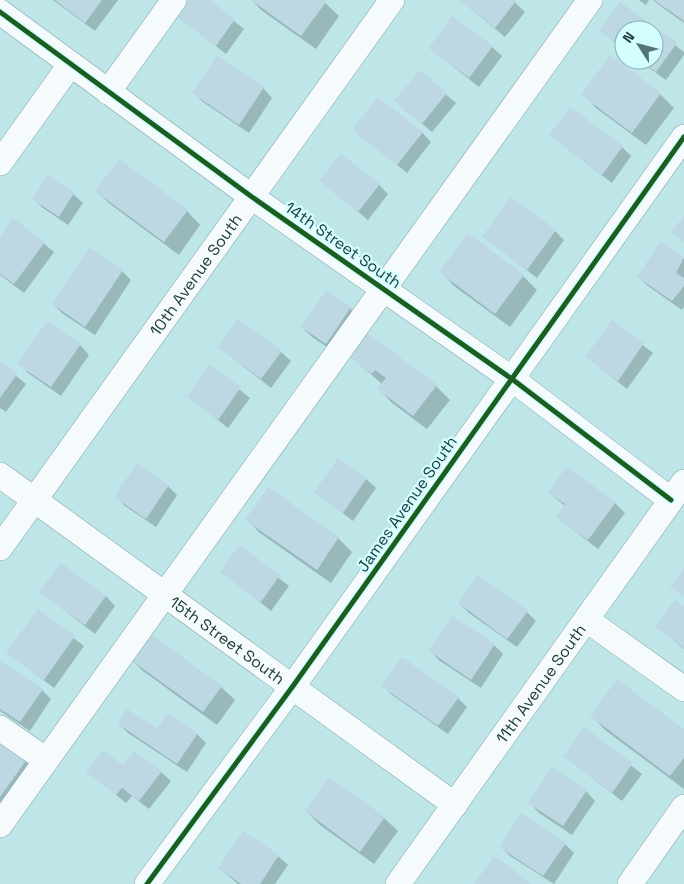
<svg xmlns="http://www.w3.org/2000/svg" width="684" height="884" font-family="'Space Grotesk',sans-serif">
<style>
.shadow{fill:#0003}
.building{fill:#bdd7e3}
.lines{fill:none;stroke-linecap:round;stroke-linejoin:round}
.minor-casing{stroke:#82a2a4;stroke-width:26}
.minor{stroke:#f5fbfc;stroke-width:25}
.cycleway-casing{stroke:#d3feff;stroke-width:8}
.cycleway{stroke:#1b5e20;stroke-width:5}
.labels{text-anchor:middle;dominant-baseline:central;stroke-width:4.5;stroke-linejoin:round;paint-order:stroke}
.street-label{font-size:16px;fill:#1c3a3b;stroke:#d3feff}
</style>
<rect width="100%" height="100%" fill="#bee6e8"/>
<path class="shadow" d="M53 0H118L95 31Z
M189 0H207L244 29 226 54 178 16Z
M252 0H322L339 16 316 49 261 10Z
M460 0H512L525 12 505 37Z
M639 0H649L646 5Z
M653 0H684V23L655 2Z
M621 4 684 52V55L666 80 638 60H654V30H624V50L601 31Z
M492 47 502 56 479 87 430 48Z
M420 72 456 103 432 132 405 110Z
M263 88 272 98 249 133 203 102 194 93Z
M583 94H660L674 108 646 145 596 108Z
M354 130 422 132 431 142 407 173Z
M550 135 622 147 631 156 612 183Z
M321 181 379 185 388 194 368 220Z
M96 191 187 211 200 225 179 255 110 204Z
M73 194 83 203 68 225 43 208 34 199Z
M14 220 54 252 24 293 0 275V239Z
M555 231 564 240 537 278 484 237Z
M661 243 684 259V307L682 310 648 286 638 277Z
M122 271 131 280 95 335 63 314 53 304Z
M441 272 523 276 537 290 510 327 454 286Z
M350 308 359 318 336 353 312 337 302 327Z
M612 322 653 353 627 389 587 357Z
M367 334 436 386 450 400 427 429 392 403 379 389 382 384 350 356Z
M80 345 89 355 61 396 28 373 19 363Z
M219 347 281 352 291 361 271 388Z
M0 363 26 384 6 412 0 408Z
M210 366 250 398 228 428 188 396Z
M567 469 615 503 625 513 598 549 557 517 565 506 549 493Z
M366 479 376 488 353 521 316 492Z
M168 486 177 495 156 527 125 506 116 497Z
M268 489 338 538 352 552 331 583 260 533 247 520Z
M240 547 289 586 271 611 222 571Z
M41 592 106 596 115 606 95 634Z
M459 603 527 612 536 621 517 647 469 613Z
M684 608V649L657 627Z
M38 611 84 646 54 688 8 653Z
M494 645 503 654 481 688 440 661 430 651Z
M130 658 221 687 235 700 217 725 143 671Z
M0 662 42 690 51 699 30 731 0 711Z
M383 686 458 698 467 707 448 734 392 695Z
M592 716 684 731V789L605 730Z
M119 724 197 734 206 743 187 772 128 733Z
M584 729 642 774 622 801 564 756Z
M0 741 26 760 40 773 0 830Z
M123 767 161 772 171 781 149 809 132 796 126 803 88 772Z
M586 791 595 801 572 835 539 813 530 803Z
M306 811 384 818 398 831 374 864 320 825Z
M565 844 574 853 554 884 510 856 500 846Z
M278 856 288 865 275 884H238L219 868Z"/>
<path class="building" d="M55 0H102L85 23Z
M188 0H209L235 19 216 46 176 16Z
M251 0H324L326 2 301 36Z
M459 0H514L516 1 495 28Z
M654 0H684V21Z
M620 2 677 43 656 72 640 60H654V30H624V48L599 31Z
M452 16 493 46 469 78 429 48Z
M610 55 661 93 632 133 581 95Z
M217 56 264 87 239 125 192 93Z
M420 70 447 93 422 124 394 101Z
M378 97 423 132 397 165 352 130Z
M570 107 623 146 602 175 549 135Z
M341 154 380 184 358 212 319 181Z
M119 159 188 210 164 242 95 191Z
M48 175 74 193 59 217 32 199Z
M510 197 556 230 527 270 482 237Z
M684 216V242L671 232Z
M13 218 45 242 14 284 0 274V237Z
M468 233 524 275 495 314 439 272Z
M661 241 684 257 676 273 684 278V286L672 301 637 277Z
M89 248 123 270 85 327 52 304Z
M326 290 351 307 326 344 301 327Z
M238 319 282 351 261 379 218 347Z
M612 320 644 343 618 381 585 357Z
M47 321 81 344 51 387 17 364Z
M366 332 437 385 413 416 377 389 386 378 375 370 372 374 348 356Z
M0 361 18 373 0 398Z
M210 365 241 387 218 420 187 397Z
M338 458 367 478 343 513 314 492Z
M137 463 169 485 146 519 114 497Z
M566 467 616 502 588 540 556 517 565 504 548 493Z
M268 487 339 537 317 570 245 520Z
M239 545 280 575 261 602 220 572Z
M61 563 106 596 85 625 39 592Z
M684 568V596L670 587Z
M478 575 528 611 507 639 458 603Z
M675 600 684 606V648L655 627Z
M38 609 75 636 44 680 6 653Z
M452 616 495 644 471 680 429 651Z
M147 631 222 686 203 712 128 658Z
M402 657 459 697 438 726 381 686Z
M0 661 43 689 20 722 0 709Z
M617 679 684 729V758L670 776 590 716Z
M127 709 157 728 168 713 198 733 177 764 118 724Z
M584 727 633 763 612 793 563 756Z
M0 740 27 759 0 797Z
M103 750 123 765 134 751 162 771 139 801 122 788 116 795 86 772Z
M552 767 587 790 563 826 528 803Z
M329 777 385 817 360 852 305 811Z
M521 813 566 843 543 876 499 847Z
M243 831 279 855 260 884H241L218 868Z
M494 856 532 884H474Z"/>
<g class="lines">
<defs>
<g id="minor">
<path d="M0 12 252 197 512 379 671 500"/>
<path d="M108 92 174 0"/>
<path d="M0 163 70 65"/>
<path id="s1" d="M0 475 455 805"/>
<path id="s2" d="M0 548 392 0"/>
<path d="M587 620 684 689"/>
<path d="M0 728 46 760"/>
<path d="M0 825 590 0"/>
<path d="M147 884 293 686 684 137"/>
<path id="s3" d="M398 884 684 482"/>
<path d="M630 884 684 807"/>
</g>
</defs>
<use href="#minor" class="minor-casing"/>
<use href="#minor" class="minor"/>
<defs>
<path id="cycleway" d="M0 12 252 197 512 379 671 500
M147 884 293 686 684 137"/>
</defs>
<use href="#cycleway" class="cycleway-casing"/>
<use href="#cycleway" class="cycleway"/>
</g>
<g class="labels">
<g class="street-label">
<text transform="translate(343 245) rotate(35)">14th Street South</text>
<text stroke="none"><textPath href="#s2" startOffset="336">10th Avenue South</textPath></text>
<text transform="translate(407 504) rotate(-55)">James Avenue South</text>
<text stroke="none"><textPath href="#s1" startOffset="281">15th Street South</textPath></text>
<text stroke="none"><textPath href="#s3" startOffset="246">11th Avenue South</textPath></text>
</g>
</g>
<g transform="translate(639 45) rotate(306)"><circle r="24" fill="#d3feff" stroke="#8ab0b1"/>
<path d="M0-4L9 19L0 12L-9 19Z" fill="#557678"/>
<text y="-8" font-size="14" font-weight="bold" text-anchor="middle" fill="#1c3a3b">N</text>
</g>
</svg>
